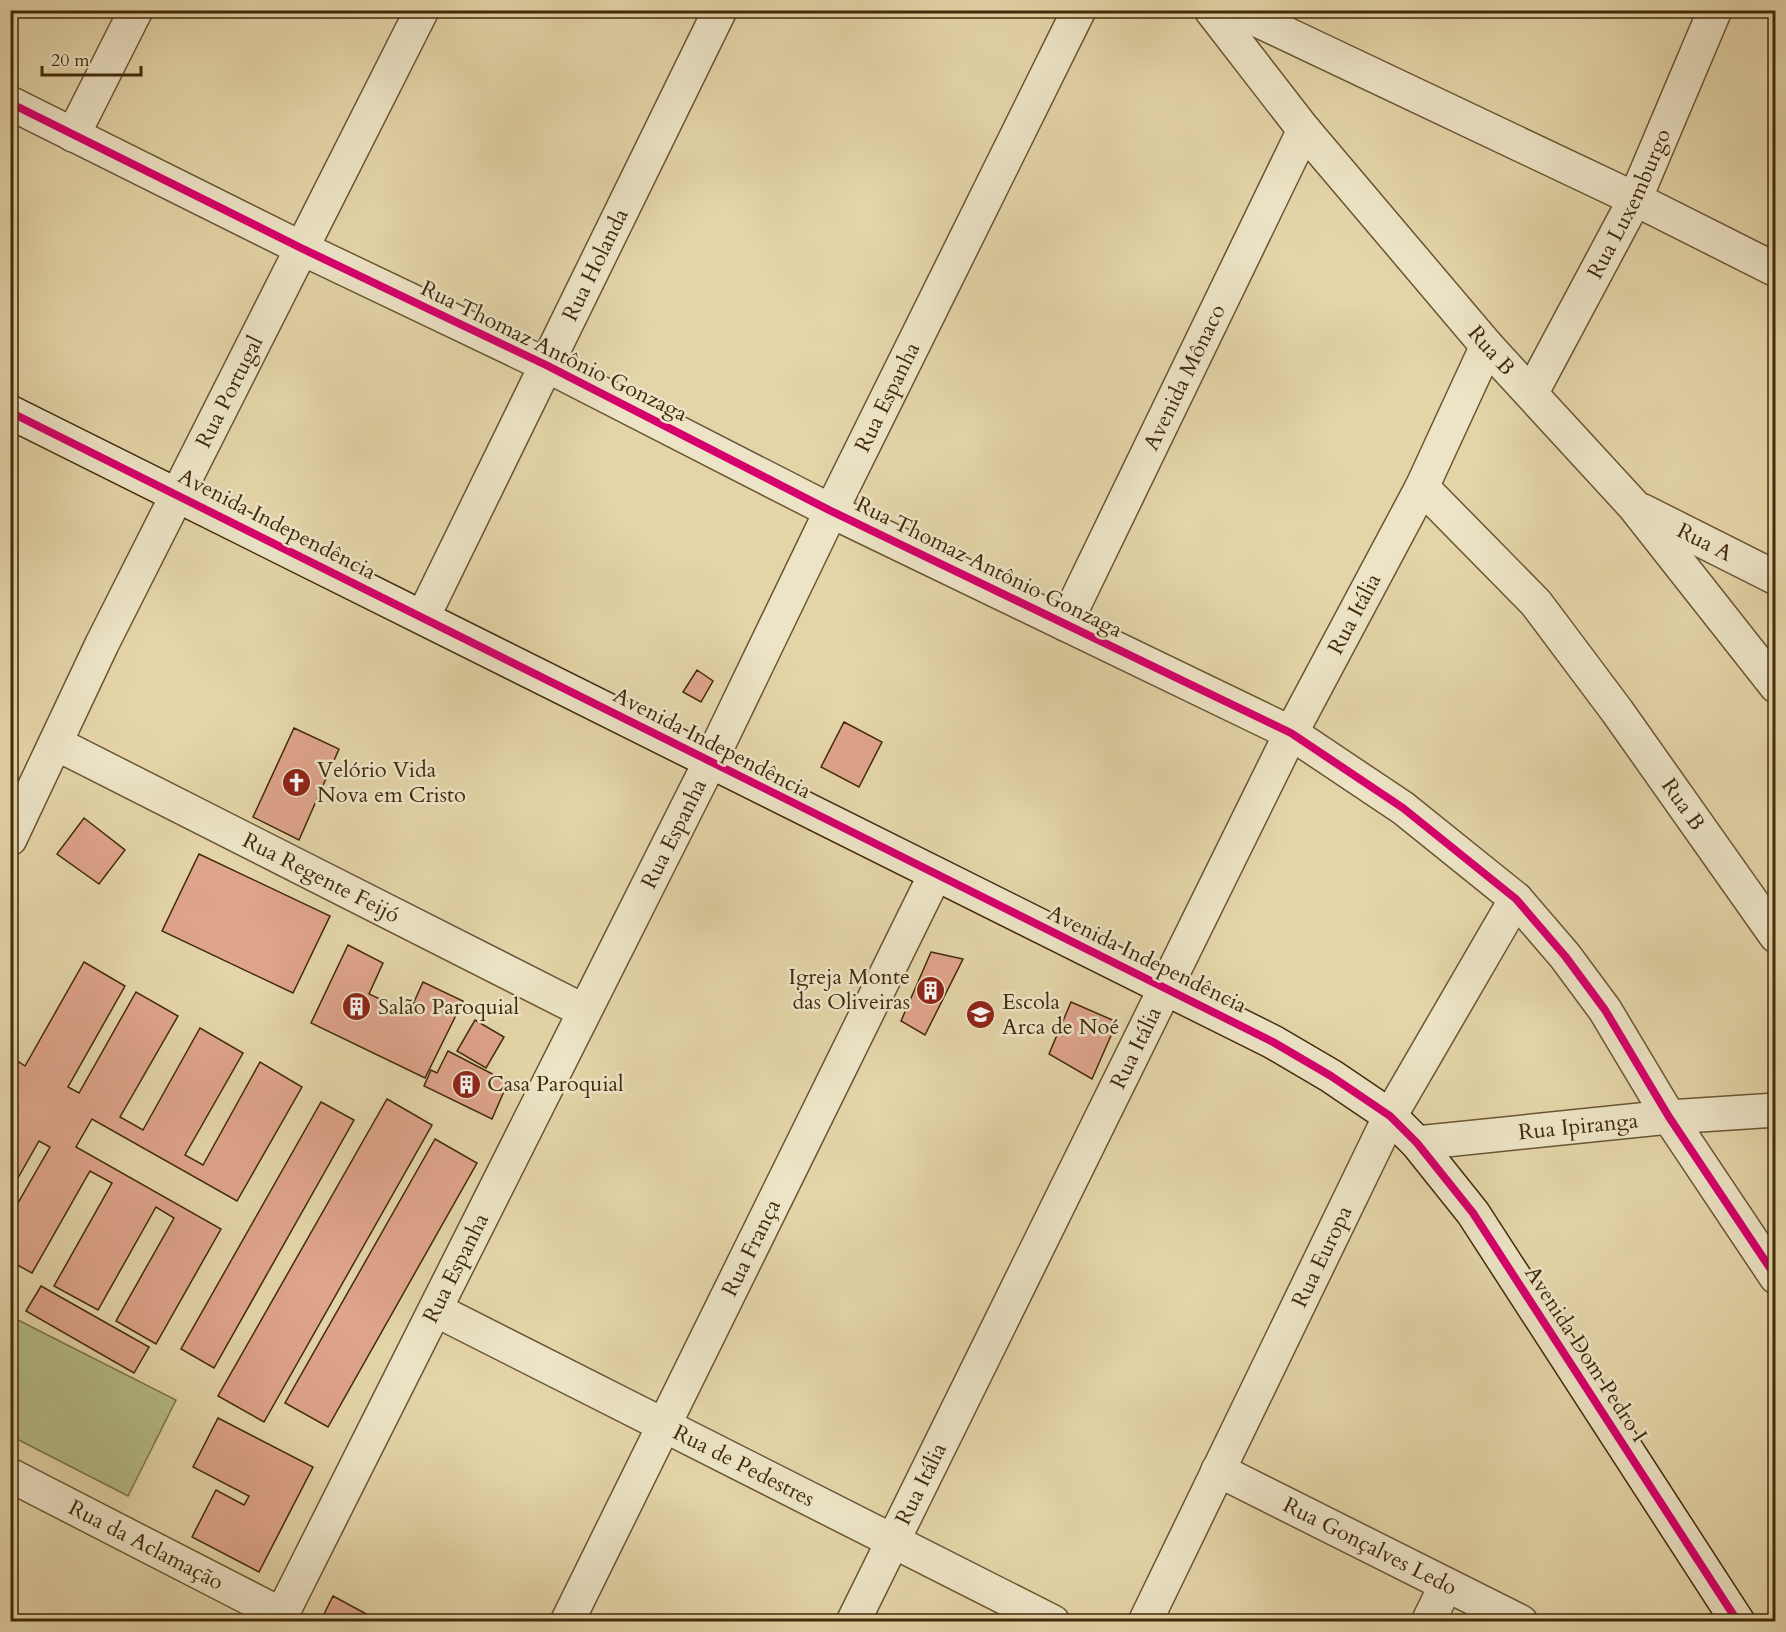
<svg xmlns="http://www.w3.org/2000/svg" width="1786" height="1632" font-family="Cardo,serif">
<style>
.green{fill:#b5bd87;stroke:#7b7448;stroke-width:1.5}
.building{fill:#dfa48c;stroke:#412a0a;stroke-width:1.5}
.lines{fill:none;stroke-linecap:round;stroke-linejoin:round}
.street-casing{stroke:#6a5532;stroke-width:36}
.secondary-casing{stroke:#412a0a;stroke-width:36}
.street{stroke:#ede4c7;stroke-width:33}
.secondary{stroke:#ede4c7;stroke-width:33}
.cycleway-casing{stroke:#ede4c7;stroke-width:11}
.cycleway{stroke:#d6006c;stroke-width:8}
.labels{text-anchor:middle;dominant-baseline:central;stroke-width:5;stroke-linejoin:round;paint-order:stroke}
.street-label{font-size:22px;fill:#412a0a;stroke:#ede4c7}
.poi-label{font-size:22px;fill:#412a0a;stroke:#ede4c7;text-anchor:start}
</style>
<rect width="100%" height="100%" fill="#e4d5a9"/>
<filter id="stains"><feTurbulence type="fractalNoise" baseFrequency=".00333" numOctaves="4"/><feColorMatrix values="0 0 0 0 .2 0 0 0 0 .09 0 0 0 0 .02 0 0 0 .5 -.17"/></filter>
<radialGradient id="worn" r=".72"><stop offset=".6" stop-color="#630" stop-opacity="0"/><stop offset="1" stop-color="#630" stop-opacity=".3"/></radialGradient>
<path class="green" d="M14 1318 176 1400 128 1496 11 1436 10 1326Z"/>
<path class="building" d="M697 670 713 681 701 702 683 692Z
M844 722 882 742 859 787 821 767Z
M294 728 339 749 299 840 253 817Z
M84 818 125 850 99 884 57 854Z
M199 854 330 916 293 993 162 931Z
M348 945 383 963 369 994 409 1013 423 982 463 1001 425 1078 311 1023Z
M931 952 963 959 925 1035 901 1021Z
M84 962 125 986 68 1087 79 1093 136 992 178 1016 120 1117 143 1130 200 1028 243 1053 185 1155 203 1165 260 1062 302 1087 237 1201 92 1119 76 1147 221 1229 156 1344 116 1321 174 1218 156 1207 98 1310 54 1286 112 1183 90 1171 32 1273 10 1261V1217L50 1147 39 1141 10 1192V1076L19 1062 25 1066Z
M1071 1002 1117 1022 1092 1079 1049 1054Z
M475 1020 504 1037 486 1068 457 1051Z
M448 1051 508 1082 492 1119 424 1086 431 1070 437 1073Z
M387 1099 432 1125 264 1422 218 1396Z
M321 1102 354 1120 214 1368 181 1349Z
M435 1139 477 1163 328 1427 285 1403Z
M41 1286 149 1347 134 1373 26 1311Z
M218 1418 313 1467 259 1572 192 1537 216 1490 244 1505 249 1496 193 1467Z
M333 1596 381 1622H320Z"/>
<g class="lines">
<defs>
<g id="street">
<path id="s1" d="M1211 10 1304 130 1487 346 1634 506 1776 686"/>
<path d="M1236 10 1635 199 1776 270"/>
<path d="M10 103 301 248 546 365 831 511 1291 733 1403 808 1516 899 1565 956 1605 1010 1669 1117 1776 1277"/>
<path d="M73 135 136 10"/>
<path id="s2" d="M1532 392 1635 199 1715 10"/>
<path id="s3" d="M1422 487 1536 603 1617 711 1776 936"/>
<path id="s4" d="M1643 511 1776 578"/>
<path id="s5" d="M423 617 720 10"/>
<path id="s6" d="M1065 624 1304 130"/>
<path id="s7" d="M57 744 584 1011"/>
<path id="s8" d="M10 839 102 644 422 10"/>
<path id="s9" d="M1417 1143 1669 1117 1776 1110"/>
<path id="s10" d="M436 1310 1053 1622"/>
<path id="s11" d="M1218 1470 1521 1622"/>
<path id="s12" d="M10 1475 282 1615"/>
<path id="s13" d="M278 1622 710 762 831 511 1079 10"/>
<path id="s14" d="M567 1622 935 875"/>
<path id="s15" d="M853 1622 1291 733 1422 487 1487 346"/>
<path id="s16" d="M1145 1622 1390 1116 1516 899"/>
<path d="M1428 1622 1446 1585"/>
</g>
<path id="secondary" d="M10 412 1273 1042 1331 1076 1390 1116 1417 1143 1473 1213 1738 1622"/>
</defs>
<use href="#street" class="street-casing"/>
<use href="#secondary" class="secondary-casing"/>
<use href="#street" class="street"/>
<use href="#secondary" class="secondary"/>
<defs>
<path id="cycleway" d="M10 103 301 248 546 365 831 511 1291 733 1403 808 1516 899 1565 956 1605 1010 1669 1117 1776 1277
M10 412 1273 1042 1331 1076 1390 1116 1417 1143 1473 1213 1738 1622"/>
</defs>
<use href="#cycleway" class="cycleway-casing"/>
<use href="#cycleway" class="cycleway"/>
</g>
<defs>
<symbol id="church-disc" viewBox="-11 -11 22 22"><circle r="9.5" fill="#8f2418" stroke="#ede4c7"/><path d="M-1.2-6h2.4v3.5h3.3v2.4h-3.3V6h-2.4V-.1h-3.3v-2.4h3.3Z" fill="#fff"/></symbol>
<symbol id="building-disc" viewBox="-11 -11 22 22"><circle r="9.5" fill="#8f2418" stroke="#ede4c7"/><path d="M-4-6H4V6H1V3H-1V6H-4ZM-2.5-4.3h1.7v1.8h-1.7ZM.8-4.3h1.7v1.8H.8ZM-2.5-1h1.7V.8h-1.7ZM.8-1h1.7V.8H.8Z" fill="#fff"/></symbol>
<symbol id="school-disc" viewBox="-11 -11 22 22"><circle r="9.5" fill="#8f2418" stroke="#ede4c7"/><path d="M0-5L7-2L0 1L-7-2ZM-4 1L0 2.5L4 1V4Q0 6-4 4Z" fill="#fff"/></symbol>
</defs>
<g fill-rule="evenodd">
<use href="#church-disc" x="280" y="766" width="33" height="33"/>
<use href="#building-disc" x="914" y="974" width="33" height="33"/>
<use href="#building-disc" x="340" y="990" width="33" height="33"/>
<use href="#school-disc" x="964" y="998" width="33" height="33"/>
<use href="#building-disc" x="450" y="1068" width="33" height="33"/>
</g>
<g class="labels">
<g class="street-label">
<text stroke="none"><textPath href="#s2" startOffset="212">Rua Luxemburgo</textPath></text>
<text stroke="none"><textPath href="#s5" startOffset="392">Rua Holanda</textPath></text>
<text stroke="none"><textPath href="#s1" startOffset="441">Rua B</textPath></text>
<text transform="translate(554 351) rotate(26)">Rua Thomaz Antônio Gonzaga</text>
<text stroke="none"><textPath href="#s6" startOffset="274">Avenida Mônaco</textPath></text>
<text stroke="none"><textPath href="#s8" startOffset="498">Rua Portugal</textPath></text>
<text stroke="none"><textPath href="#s13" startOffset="1368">Rua Espanha</textPath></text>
<text transform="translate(277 524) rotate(27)">Avenida Independência</text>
<text stroke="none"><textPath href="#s4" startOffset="69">Rua A</textPath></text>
<text transform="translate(989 567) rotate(26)">Rua Thomaz Antônio Gonzaga</text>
<text stroke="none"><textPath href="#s15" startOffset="1126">Rua Itália</textPath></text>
<text transform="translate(712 743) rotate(27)">Avenida Independência</text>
<text stroke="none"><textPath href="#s3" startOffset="412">Rua B</textPath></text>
<text stroke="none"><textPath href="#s13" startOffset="882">Rua Espanha</textPath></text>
<text stroke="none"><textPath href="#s7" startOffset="296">Rua Regente Feijó</textPath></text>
<text transform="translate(1147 959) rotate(26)">Avenida Independência</text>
<text stroke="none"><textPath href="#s15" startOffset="640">Rua Itália</textPath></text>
<text stroke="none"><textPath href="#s9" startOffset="162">Rua Ipiranga</textPath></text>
<text stroke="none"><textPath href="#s14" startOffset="417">Rua França</textPath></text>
<text stroke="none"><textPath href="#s16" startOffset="406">Rua Europa</textPath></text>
<text stroke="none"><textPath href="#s13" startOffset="396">Rua Espanha</textPath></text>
<text transform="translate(1586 1354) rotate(57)">Avenida Dom Pedro I</text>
<text stroke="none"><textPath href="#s10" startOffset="345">Rua de Pedestres</textPath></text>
<text stroke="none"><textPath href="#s15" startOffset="154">Rua Itália</textPath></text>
<text stroke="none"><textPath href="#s12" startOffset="153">Rua da Aclamação</textPath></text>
<text stroke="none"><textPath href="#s11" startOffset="170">Rua Gonçalves Ledo</textPath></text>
</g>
<g class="poi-label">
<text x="317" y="770">Velório Vida<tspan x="317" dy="25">Nova em Cristo</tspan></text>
<text x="910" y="977" text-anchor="end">Igreja Monte<tspan x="910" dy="25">das Oliveiras</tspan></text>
<text x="1002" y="1002">Escola<tspan x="1002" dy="25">Arca de Noé</tspan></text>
<text x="378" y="1007">Salão Paroquial</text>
<text x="487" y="1084">Casa Paroquial</text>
</g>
</g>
<rect width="1786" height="1632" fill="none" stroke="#e4d5a9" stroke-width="36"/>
<rect x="12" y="12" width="1762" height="1608" fill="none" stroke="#412a0a" stroke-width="3"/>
<rect x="18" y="18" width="1750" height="1596" fill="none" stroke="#412a0a" stroke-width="1.5"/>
<path d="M42 66v9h99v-9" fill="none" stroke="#412a0a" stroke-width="3"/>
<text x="51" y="66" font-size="18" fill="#412a0a" stroke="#ede4c7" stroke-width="4.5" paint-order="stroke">20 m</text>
<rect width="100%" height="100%" filter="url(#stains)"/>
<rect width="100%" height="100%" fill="url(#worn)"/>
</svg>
